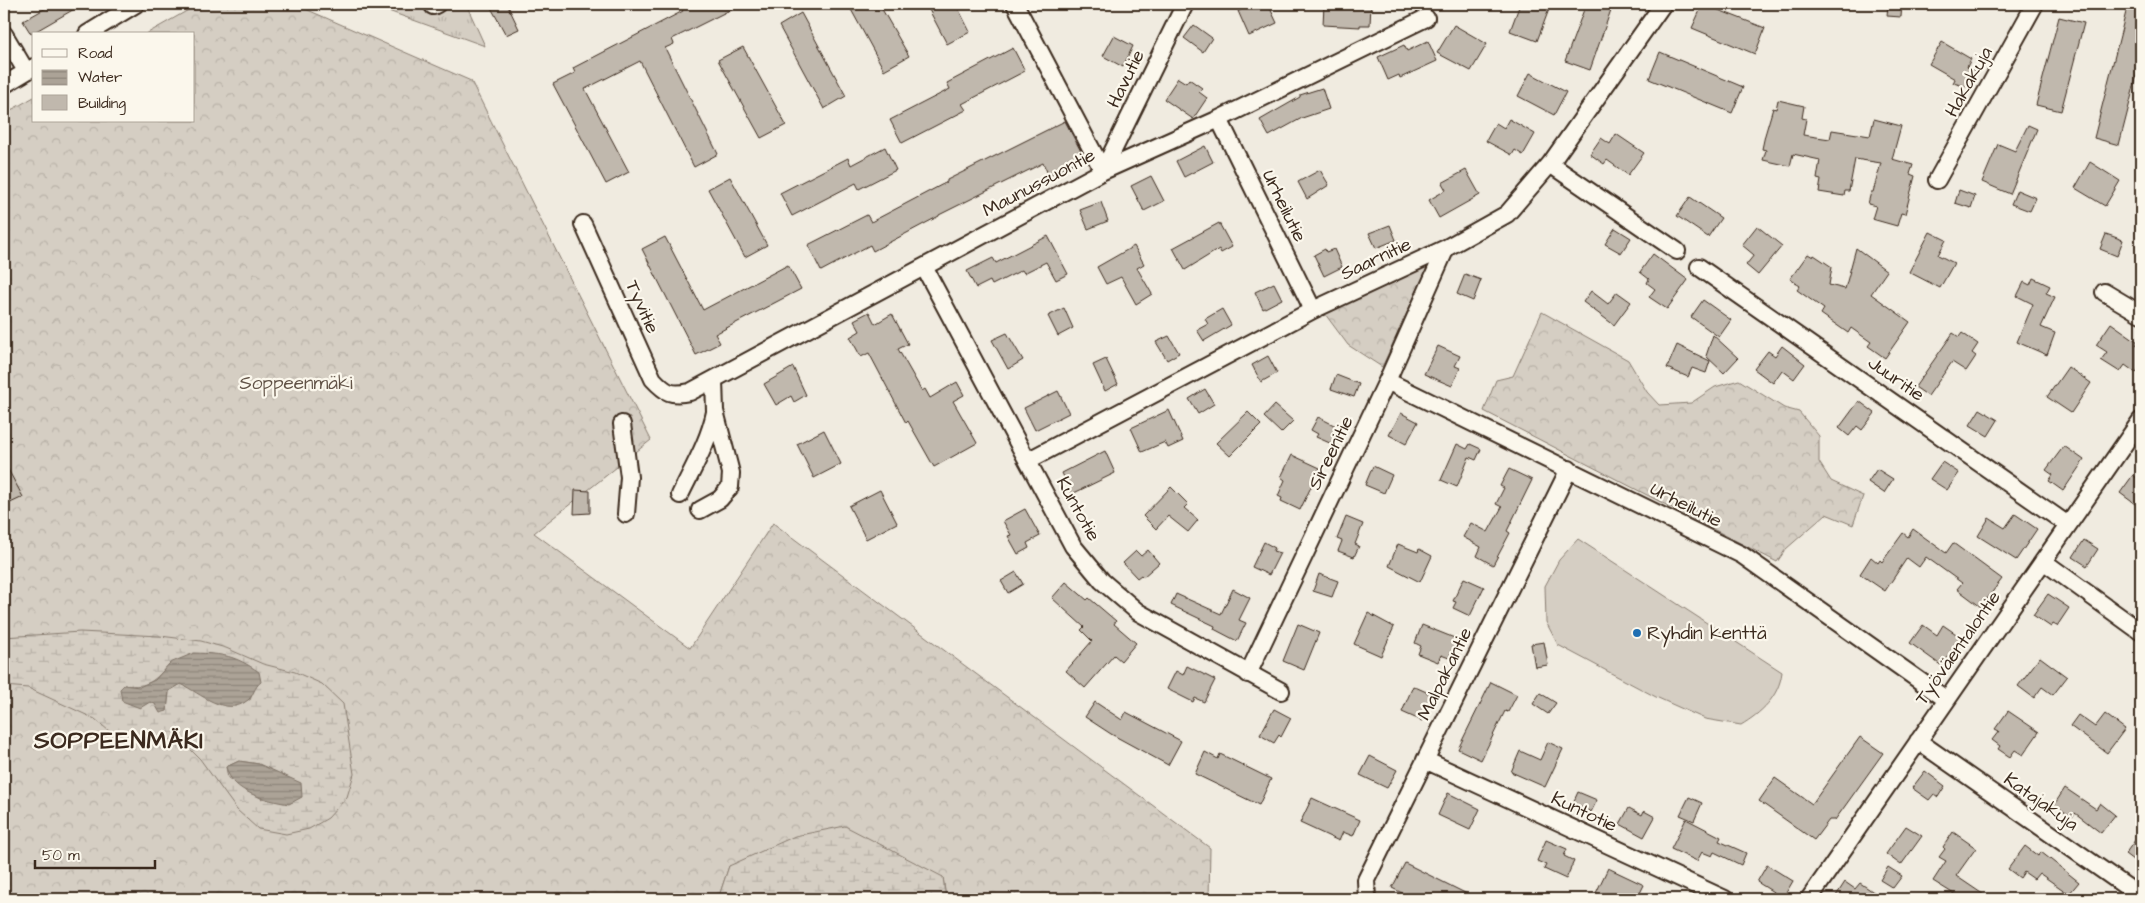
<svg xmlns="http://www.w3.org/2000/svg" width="2145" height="903" font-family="'Architects Daughter',sans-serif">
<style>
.grass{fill:url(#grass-tufts);stroke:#887c70}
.forest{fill:url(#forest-crowns);stroke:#887c70}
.wetland{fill:url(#wetland-marsh);stroke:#887c70;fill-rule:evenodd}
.pitch{fill:#d5cec3;stroke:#887c70}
.water{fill:url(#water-rules);stroke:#7f7367}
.building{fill:#c0b8ad;stroke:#3b2a1e}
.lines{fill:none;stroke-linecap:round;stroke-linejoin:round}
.minor-casing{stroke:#3b2a1e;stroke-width:20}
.minor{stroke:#fbf7ec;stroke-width:16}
.poi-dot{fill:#1f6fb2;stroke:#fbf7ec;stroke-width:2}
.labels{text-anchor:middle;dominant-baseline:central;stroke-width:4.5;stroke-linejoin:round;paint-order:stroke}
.street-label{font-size:19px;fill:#3b2a1e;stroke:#fbf7ec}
.park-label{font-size:19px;fill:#625347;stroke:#fbf7ec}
.poi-label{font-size:19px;fill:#3b2a1e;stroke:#fbf7ec;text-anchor:start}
.district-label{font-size:24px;font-weight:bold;letter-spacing:1px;fill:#3b2a1e;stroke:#fbf7ec}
</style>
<defs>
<pattern id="grass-tufts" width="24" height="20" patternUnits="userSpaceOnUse" patternTransform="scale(1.25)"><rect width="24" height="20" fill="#d5cec3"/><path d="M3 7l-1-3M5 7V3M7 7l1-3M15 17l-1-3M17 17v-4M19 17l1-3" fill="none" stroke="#b8b1a7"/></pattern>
<pattern id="forest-crowns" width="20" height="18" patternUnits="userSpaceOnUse" patternTransform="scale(1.25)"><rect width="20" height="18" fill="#d5cec3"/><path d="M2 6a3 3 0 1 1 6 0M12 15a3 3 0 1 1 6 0" fill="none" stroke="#b8b1a7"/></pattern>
<pattern id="wetland-marsh" width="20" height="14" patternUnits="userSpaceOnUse" patternTransform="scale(1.25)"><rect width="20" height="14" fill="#d5cec3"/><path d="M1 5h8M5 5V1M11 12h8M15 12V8" fill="none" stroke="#b8b1a7"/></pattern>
<pattern id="water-rules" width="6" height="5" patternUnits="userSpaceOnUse" patternTransform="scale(1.25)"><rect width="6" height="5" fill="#aca397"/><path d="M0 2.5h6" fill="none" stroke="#8d857b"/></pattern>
</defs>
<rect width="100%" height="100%" fill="#f0ebe0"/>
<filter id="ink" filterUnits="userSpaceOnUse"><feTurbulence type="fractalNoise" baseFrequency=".02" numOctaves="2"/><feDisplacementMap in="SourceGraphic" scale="10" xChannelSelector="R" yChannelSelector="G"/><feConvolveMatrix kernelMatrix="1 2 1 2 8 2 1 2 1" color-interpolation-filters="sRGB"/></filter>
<g filter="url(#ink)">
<path class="grass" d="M369 4H466L485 46Z"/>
<path class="forest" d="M199 4H294L471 81 651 440 534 533 690 648 773 523 1210 848 1209 899H946L943 877 729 866 718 899H4V114L34 97V121H194V34H146Z
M1434 254 1382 367 1348 345 1325 314 1429 264Z
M1542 312 1628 360 1647 392 1659 405 1691 403 1715 387 1739 380 1784 408 1799 412 1819 436V462L1831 481 1863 496 1853 525 1826 514 1786 549 1777 562 1484 411 1496 380 1513 376Z"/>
<path class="wetland" d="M80 632 160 636 201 641 226 648 263 664 295 672 322 684 343 704 354 774 347 797 328 818 309 829 286 834 258 829 237 810 200 759 184 743 167 739 139 741 116 737 95 719 28 688 4 686V637ZM170 663 256 685 250 700 194 690 181 684 169 691 167 711 124 685C149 688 154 681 170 663ZM239 761 259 764 262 799 228 778 226 767Z
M845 826 943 877 946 899H718L729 866 795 836Z"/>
<path class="pitch" d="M1578 539 1782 672C1779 697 1761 713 1741 725L1705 719 1656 697 1558 645 1546 622 1545 586 1559 560Z"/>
<path class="water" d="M194 653C224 654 234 655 259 672L261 682C254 687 254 695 248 700 226 718 200 693 181 684L169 691 167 711 160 713 155 704 150 702 140 708 122 701 120 689 124 685 139 687 155 680 170 663Z
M239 761 259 764 301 783 302 797 289 804C266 800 232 793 226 767Z"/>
<path class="building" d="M44 4H83L31 34 23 21 46 8Z
M489 4H507L519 29 506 35Z
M687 4H742L672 39 674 44 665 48 718 154 694 167 640 61 585 89 629 172 606 184 553 84 575 73 573 68 683 11 681 7Z
M848 4H879L909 56 884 70Z
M926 4H956L970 32 947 44Z
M1255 4H1268L1277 23 1249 36 1238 11Z
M1324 4H1371L1370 25H1360V27L1323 25Z
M1520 4H1551L1537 41 1510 31Z
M1586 4H1613L1590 70 1565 61Z
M1703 4 1765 28 1755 54 1692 28Z
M1888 4H1902L1901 17 1887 16Z
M2128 4H2141V59L2119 145 2094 138Z
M801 13 846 96 824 109 779 26Z
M2059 17 2084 23 2061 111 2036 105Z
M1194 25 1212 38 1203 52 1184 38Z
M1454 25 1487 44 1471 71 1437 53Z
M1114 36 1133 46 1123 67 1103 56Z
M1428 41 1437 61 1400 78 1399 75 1388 80 1378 57 1404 45 1407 51Z
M1942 42 1971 59 1967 67 1977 72 1968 87 1953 83 1955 79 1929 64Z
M743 47 786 125 761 138 718 60Z
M1013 48 1025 71 962 104 966 110 902 143 890 120 950 89 947 83Z
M1660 52 1743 87 1732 113 1649 79Z
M1530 73 1566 92 1554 115 1518 96Z
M1178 78 1186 83 1189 79 1202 88 1199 92 1207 98 1193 119 1164 99Z
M1322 88 1329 109 1302 118 1269 136 1260 120 1300 97V95Z
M1778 100 1804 106 1802 118 1806 119 1803 135 1830 139 1832 130 1870 136 1874 119 1901 126 1892 159 1913 165 1910 174 1915 176 1905 214 1901 213 1897 226 1872 219 1876 206 1868 204 1871 192H1873L1881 163 1855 159 1849 191H1845L1844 196 1819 192 1821 180 1817 179 1820 160 1793 154 1790 166 1763 160 1766 150 1762 149 1765 135 1773 108 1776 109Z
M1509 119 1535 134 1523 155 1515 150 1512 155 1486 141 1496 123 1504 128Z
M1065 121 1084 157 1049 176 1043 163 939 215V216L873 251 870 245 821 271 808 245 867 215 871 222 947 182V180Z
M2028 125 2037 129 2010 194 1982 182 1998 144 2015 151Z
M1616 134 1644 153 1628 175 1607 160 1604 164 1590 154 1601 138 1610 144Z
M1205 146 1213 162 1184 177 1176 161Z
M885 147 896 170 859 189 856 183 792 216 780 193 848 158 851 165Z
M2090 162 2120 181 2105 206 2075 188Z
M1320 170 1329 185 1307 199 1298 182Z
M1466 170 1480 195 1439 218 1429 200 1446 190 1442 183Z
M1151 176 1164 201 1144 211 1131 186Z
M730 177 767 245 745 257 708 189Z
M1959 190 1975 196 1971 208 1955 203Z
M2017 190 2036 198 2030 211 2011 204Z
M1690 197 1721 218 1708 237 1677 216Z
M1101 202 1108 221 1088 229 1080 210Z
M1219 223 1232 247 1221 253 1219 249 1185 270 1173 248Z
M1390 225 1396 240 1376 248 1369 233Z
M1757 226 1782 246 1758 275 1746 265 1754 255 1742 245Z
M1615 228 1631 238 1621 253 1605 244Z
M1930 232 1946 240 1938 255 1954 263 1940 288 1909 272Z
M2106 234 2123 240 2117 256 2100 249Z
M1048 236 1068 274 1056 280 1046 262 1024 273 1022 270 992 285 990 281 976 288 967 271 993 258 996 263Z
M665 237 703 310 788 265 801 289 715 334 720 343 696 355 642 249Z
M1134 246 1144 264 1137 268 1152 294 1136 304 1121 277 1106 284 1097 267Z
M1856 248 1887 271 1871 294 1910 322 1885 358 1868 346 1871 342 1851 328 1848 333 1821 314 1824 309 1797 290 1800 286 1790 279 1808 254 1813 257 1814 255 1832 267 1829 285 1845 289Z
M1325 249 1326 252 1334 249 1342 267 1324 276 1314 255Z
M1653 254 1688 280 1667 309 1649 297 1655 289 1647 283 1649 279 1640 272Z
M1465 274 1481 280 1473 301 1457 294Z
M2033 278 2050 286 2046 293 2055 297 2041 327 2055 333 2047 355 2017 342 2033 304 2017 296 2024 282 2030 285Z
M1274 283 1282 299 1263 309 1255 292Z
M1591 291 1608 304 1617 292 1631 302 1614 325 1583 302Z
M1703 300 1731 320 1719 337 1691 317Z
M1064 308 1073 328 1058 336 1048 316Z
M1222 309 1231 325 1204 341 1197 330 1208 324 1205 319Z
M869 312 875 324 892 314 908 344 898 349 922 391 925 389 930 398 957 382 964 395 953 401 977 443 934 467 908 421 906 423 869 353 861 357 850 337 860 331 854 320Z
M2111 323 2138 342 2136 345 2141 349V365L2136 373 2125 365 2120 372 2101 360 2107 352 2096 345Z
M1007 333 1023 360 1008 369 992 340Z
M1953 333 1959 337 1962 333 1978 344 1972 353 1976 356 1966 371 1952 362 1928 396 1915 387Z
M1713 335 1738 358 1724 373 1706 356Z
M1169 336 1179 353 1167 360 1156 342Z
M1677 345 1710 361 1706 373 1692 368 1688 377 1667 368Z
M1438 346 1460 356 1455 366 1460 368 1452 386 1424 374Z
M1782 346 1805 364 1794 379 1782 370 1773 383 1754 369 1768 351 1775 356Z
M1268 356 1277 373 1261 382 1252 365Z
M1106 359 1118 384 1105 391 1093 365Z
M793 367 806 395 794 402 791 396 776 405 764 384Z
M2068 367 2091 383 2071 413 2047 397Z
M1336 375 1359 384 1354 397 1331 389Z
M1205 389 1214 404 1198 414 1189 399Z
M1058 391 1069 413 1035 430 1024 408Z
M1859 401 1875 413 1862 430 1857 426 1849 436 1839 428Z
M1275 405 1293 421 1281 433 1264 417Z
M1980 409 1998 420 1988 436 1970 425Z
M1169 410 1183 441 1168 448 1165 442 1142 452 1131 428Z
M1248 412 1261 425 1230 456 1216 443Z
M1401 413 1418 422 1406 444 1389 435Z
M1318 417 1340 428 1332 444 1316 437 1318 434 1311 430Z
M824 430 841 464 814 478 797 444Z
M1457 444 1467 449 1470 444 1481 449 1476 460 1469 457 1457 487 1441 480Z
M2064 446 2084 460 2063 491 2049 481 2053 475 2046 470Z
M1105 451 1115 473 1072 494 1062 473Z
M1292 455 1320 468 1300 510 1281 501 1282 498 1278 496 1285 480 1281 477Z
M4 462 23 497 4 506Z
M1942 462 1959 473 1947 490 1930 479Z
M1373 466 1392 475 1384 493 1365 485Z
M1509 469 1532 480 1507 531 1510 533 1493 565 1477 556 1481 547 1463 537 1471 523 1488 532 1502 507 1496 504 1504 488 1500 486Z
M1877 469 1893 479 1884 493 1868 482Z
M2133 475 2141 481V496L2135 504 2120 493Z
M1171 487 1188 504 1184 508 1198 520 1188 532 1168 516 1156 529 1143 516Z
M575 490 590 491V513L574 514Z
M880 490 897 523 866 539 849 506Z
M1025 509 1040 536 1027 543 1029 548 1018 554 1008 536 1011 535 1003 521Z
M2015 514 2037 529 2016 560 1978 536 1989 518 2005 528Z
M1346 517 1363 524 1355 544 1359 546 1354 557 1338 551 1342 541 1337 539Z
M1913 529 1946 553 1953 543 2002 579 1981 607 1957 589 1962 583 1926 557 1919 567 1907 558 1885 591 1860 574 1871 557 1878 563 1880 560 1882 562 1903 533 1908 537Z
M2084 540 2098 549 2087 566 2073 557Z
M1264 542 1275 548 1273 551 1280 553 1269 575 1252 567Z
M1398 544 1418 552 1419 549 1432 556 1420 582 1389 566Z
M1148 550 1159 563 1143 577 1141 575 1137 578 1123 563 1136 551 1141 556Z
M1016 572 1023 584 1008 593 1001 581Z
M1319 574 1338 581 1332 597 1313 591Z
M1464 578 1484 587 1470 616 1453 608 1456 602 1453 601Z
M1066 582 1087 600 1089 598 1116 621 1114 624 1136 643 1121 661 1114 655 1085 688 1066 671 1092 641 1081 630 1084 627 1052 598Z
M1233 589 1250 598 1239 620 1246 623 1237 641 1214 629 1215 626 1171 605 1176 594 1221 614Z
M2048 594 2069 608 2057 626 2053 624 2051 627 2033 615Z
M1368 613 1394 627 1381 656 1354 644Z
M1298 624 1319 633 1304 670 1283 661Z
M1422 625 1457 639 1449 658 1441 655 1438 662 1418 654 1421 646 1415 643Z
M1923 625 1937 635 1943 625 1962 638 1942 666 1910 643Z
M1544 642 1548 665 1535 667 1531 644Z
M2040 657 2067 677 2053 695 2042 687 2034 698 2018 686Z
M1187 666 1215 680 1204 702 1195 698 1193 702 1167 689 1176 671 1183 675Z
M1491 682 1517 695 1508 712 1505 711 1481 760 1458 749Z
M1413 686 1433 695 1422 721 1402 712Z
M1540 693 1556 703 1548 714 1533 704Z
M1095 702 1122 720 1126 712 1181 741 1168 765 1111 734 1085 717Z
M1274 709 1291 718 1281 737 1279 735 1274 743 1260 735Z
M2008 711 2039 732 2023 755 2015 750 2010 757 1998 749 2000 746 1992 740 1999 731 1995 729Z
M2105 714 2125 729 2107 753 2070 726 2078 715 2095 727Z
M1860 737 1883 753 1835 820H1829L1814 840 1759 801 1775 778 1812 804Z
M1548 742 1563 749 1545 787 1511 772 1520 751 1540 760Z
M1205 752 1218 759 1220 754 1271 779 1259 805 1195 774Z
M1370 756 1397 770 1387 788 1360 775Z
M1925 771 1945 786 1938 797 1934 794 1929 800 1912 788Z
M2065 788 2096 809 2100 803 2115 815 2101 833 2075 813 2072 817 2054 805Z
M1578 792 1597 800 1591 812 1573 803Z
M1448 793 1480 809 1470 830 1438 815Z
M1689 797 1702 803 1694 821 1680 815Z
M1312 798 1360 820 1353 836 1343 832 1339 841 1300 823Z
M1629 808 1642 815 1644 811 1655 817 1644 837 1620 824Z
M1686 819 1721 837 1719 841 1746 853 1741 865 1714 852 1712 856 1702 852 1697 861 1671 849Z
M1906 826 1922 836 1901 865 1886 854Z
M1953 832 1976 848 1956 876 1990 899H1962L1933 881 1946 861 1939 857 1945 849 1943 847Z
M2141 832V866L2125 854Z
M1546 840 1567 849 1564 856 1574 861 1566 879 1544 869 1546 865 1537 861Z
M2025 846 2038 856 2041 852 2079 882 2069 894 2039 873 2034 879 2024 872 2020 878 2008 869Z
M1405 863 1477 899H1414L1392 888Z
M1767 865 1793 881 1783 898 1757 882Z
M1888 867 1902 876 1893 888 1880 880Z
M1608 868 1644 885 1637 899H1610L1596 893Z
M1845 882 1855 889 1860 883 1884 899H1834Z"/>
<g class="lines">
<defs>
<path id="minor" d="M1015 4 1103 171
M433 6 437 4
M4 34 26 71
M87 34 136 4
M4 85 34 67
M1219 119 1313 310
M1550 164 1677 251
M1103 171 1185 4
M1937 180 2035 4
M583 224 653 379C666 393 671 396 690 392L1103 171 1219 119 1426 18
M924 267 1073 546 1102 581 1138 612 1281 691
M1699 267 2068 525
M2104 292 2141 314
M1387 381 1742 555 1947 700
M622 424 629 477 626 514
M1029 460 1313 310 1446 248 1507 214 1550 164 1663 4
M680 495C693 468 709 441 715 412
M700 510 720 499 730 487 731 473 715 411 714 380
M2043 561 2141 632
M1248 674 1387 381 1446 248
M1918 741 2141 897
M1425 760 1725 899
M1367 899 1366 880 1569 469
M1809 899 2141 420"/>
</defs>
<use href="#minor" class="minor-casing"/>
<use href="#minor" class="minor"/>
</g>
</g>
<circle class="poi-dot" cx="1637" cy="633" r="5"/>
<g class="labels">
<g class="street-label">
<text transform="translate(1126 79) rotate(-64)">Havutie</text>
<text transform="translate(1969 82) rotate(-61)">Hakakuja</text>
<text transform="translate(1039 183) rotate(-28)">Maunussuontie</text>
<text transform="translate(1284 206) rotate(64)">Urheilutie</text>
<text transform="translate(1376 259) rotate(-25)">Saarnitie</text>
<text transform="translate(642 307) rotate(66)">Tyvitie</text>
<text transform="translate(1896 379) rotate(35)">Juuritie</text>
<text transform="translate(1331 453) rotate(-64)">Sireenitie</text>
<text transform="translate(1686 505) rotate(27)">Urheilutie</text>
<text transform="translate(1078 509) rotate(61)">Kuntotie</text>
<text transform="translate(1958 648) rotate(-55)">Työväentalontie</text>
<text transform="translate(1445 674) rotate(-64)">Malpakantie</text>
<text transform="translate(2041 802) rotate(35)">Katajakuja</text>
<text transform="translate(1584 812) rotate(25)">Kuntotie</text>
</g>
<g class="park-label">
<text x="296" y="383">Soppeenmäki</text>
</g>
<g class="poi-label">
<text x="1647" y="633">Ryhdin kenttä</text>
</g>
<g class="district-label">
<text x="119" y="741">SOPPEENMÄKI</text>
</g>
</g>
<rect width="2145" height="903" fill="none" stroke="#fbf7ec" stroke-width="20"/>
<rect x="10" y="10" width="2125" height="883" fill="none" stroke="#3b2a1e" stroke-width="2" filter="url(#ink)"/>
<rect x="32" y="32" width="162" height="90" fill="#fbf7ec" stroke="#aea59a"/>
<rect x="42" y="49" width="25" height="8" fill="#fbf7ec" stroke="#aea59a"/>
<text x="78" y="58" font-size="15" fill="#3b2a1e">Road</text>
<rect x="42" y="70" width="25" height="15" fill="url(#water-rules)" stroke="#aea59a"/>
<text x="78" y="82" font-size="15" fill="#3b2a1e">Water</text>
<rect x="42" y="95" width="25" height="15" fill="#c0b8ad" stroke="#aea59a"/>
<text x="78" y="108" font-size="15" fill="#3b2a1e">Building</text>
<path d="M35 860v8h120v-8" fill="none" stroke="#3b2a1e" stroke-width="2.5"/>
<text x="42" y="860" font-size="15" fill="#3b2a1e" stroke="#fbf7ec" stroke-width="4" paint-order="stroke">50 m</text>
</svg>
